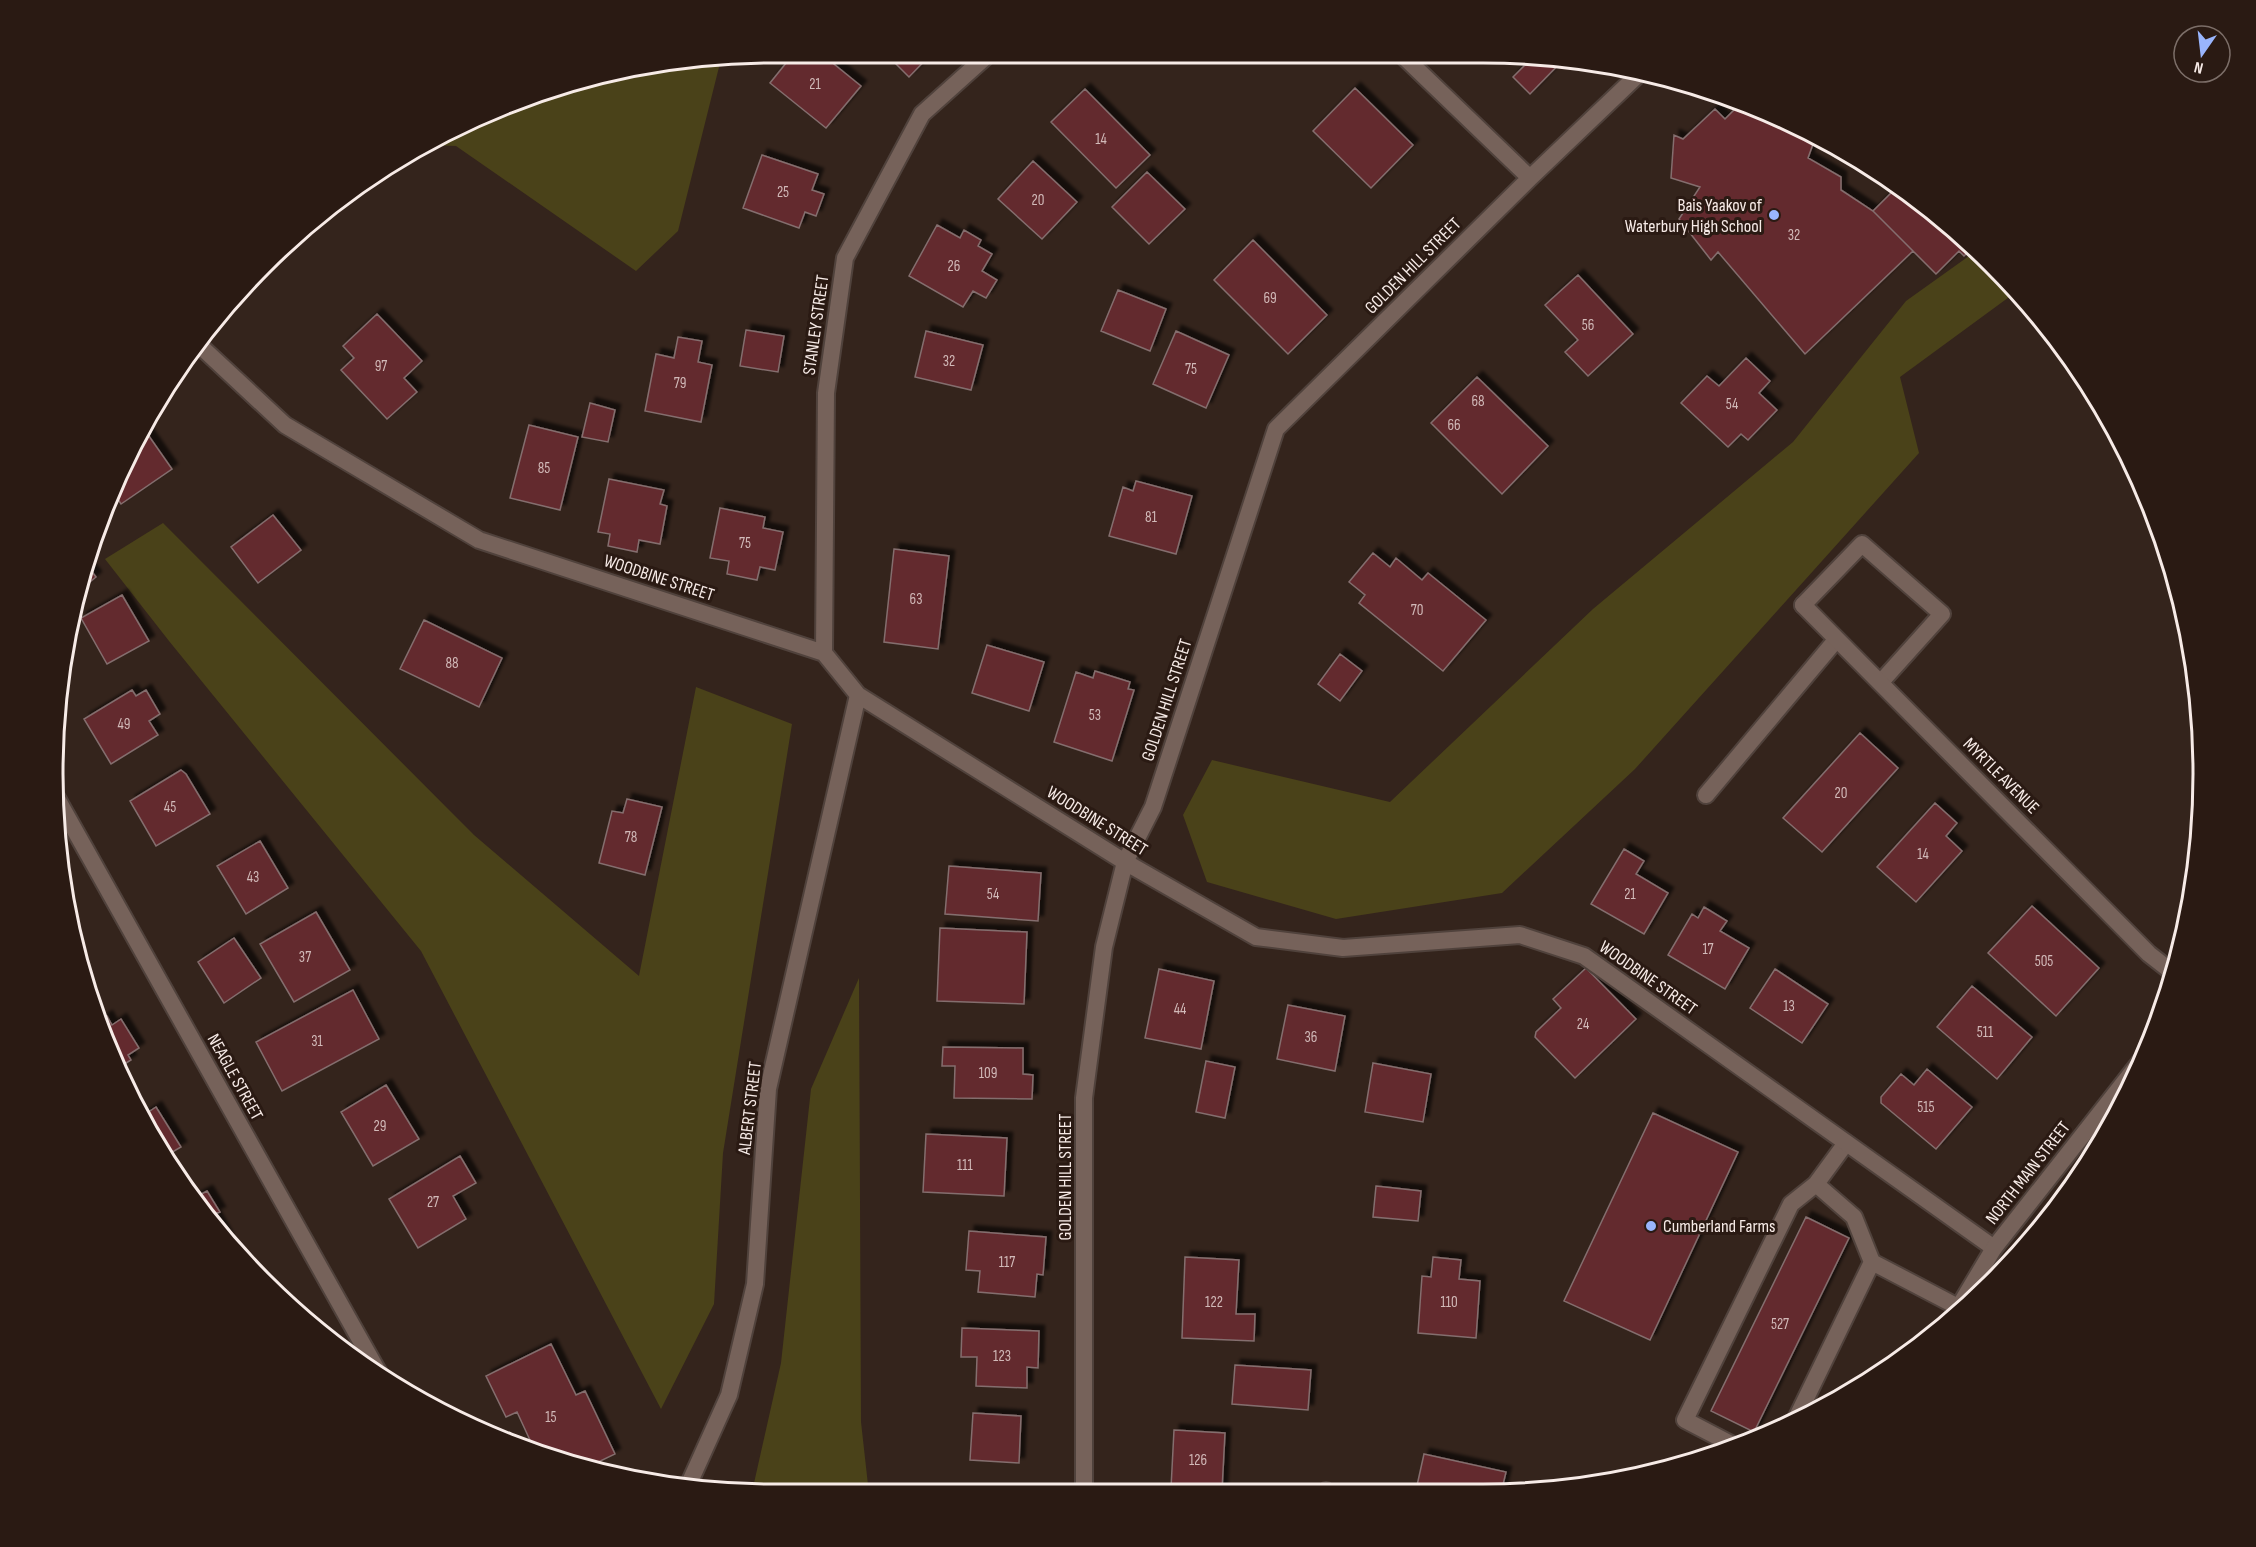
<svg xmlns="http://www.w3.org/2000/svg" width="2256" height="1547" font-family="'Sofia Sans Condensed',sans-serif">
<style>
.green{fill:#4a4219}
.building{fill:#64292e;stroke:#846e6e;stroke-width:1.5;filter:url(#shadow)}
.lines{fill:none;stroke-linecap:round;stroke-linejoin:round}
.service-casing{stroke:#50423c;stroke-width:20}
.minor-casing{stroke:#50423c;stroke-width:20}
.secondary-casing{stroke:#50423c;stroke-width:20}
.service{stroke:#76625a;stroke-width:16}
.minor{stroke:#76625a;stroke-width:16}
.secondary{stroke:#76625a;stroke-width:16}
.poi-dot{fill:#99b5fd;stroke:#2a1a13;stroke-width:2}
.labels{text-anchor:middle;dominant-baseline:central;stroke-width:6;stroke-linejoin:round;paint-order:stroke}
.number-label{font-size:15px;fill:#d2bab9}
.poi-label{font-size:18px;fill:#f7ebe7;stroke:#2a1a13;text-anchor:end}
.street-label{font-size:18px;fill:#f7ebe7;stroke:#2a1a13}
.rim{fill:none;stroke:#f7ebe7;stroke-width:3}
</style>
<defs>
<filter id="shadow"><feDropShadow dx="5.5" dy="-5.5" stdDeviation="1.5" flood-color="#0009"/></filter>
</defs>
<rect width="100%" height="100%" fill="#34241c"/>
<path class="green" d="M721 59 678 231 636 271 456 146 427 145 497 108 587 77Z
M1976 251 1993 264 2016 292 1900 377 1919 453 1635 769 1502 893 1336 919 1207 882 1183 815 1212 760 1390 802 1593 609 1793 442 1906 301Z
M163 523 474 835 639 976 696 687 792 724 723 1153 714 1304 661 1409 421 951 169 641 105 559Z
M859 978 861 1422 869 1494H774L752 1492 781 1363 811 1089Z"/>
<path class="building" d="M795 52H819L861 86 826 128 770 83Z
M884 52H933L909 77Z
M1518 56 1563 60 1530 94 1513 77 1526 64Z
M1355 88 1413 145 1371 188 1313 131Z
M1085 89 1150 155 1116 188 1051 122Z
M1741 103 1752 108 1765 121 1776 120 1813 144 1808 158 1841 177V190L1873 211 1913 251 1805 354 1718 252 1711 260 1679 219 1700 187 1671 178 1674 135 1683 139 1715 109 1725 119Z
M762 155 818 174 812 190 824 194 816 216 805 212 799 228 743 208Z
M1033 161 1077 202 1042 239 998 199Z
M1147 172 1185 209 1149 244 1112 207Z
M1895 189 1972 248 1964 256 1959 251 1936 274 1873 211Z
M937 225 960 238 964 230 981 240 978 246 992 254 982 271 997 280 986 298 973 291 963 307 909 276Z
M1253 240 1327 315 1288 354 1214 280Z
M1578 275 1633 334 1588 376 1565 352 1578 340 1545 305Z
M1118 290 1166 309 1150 351 1101 331Z
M377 314 422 361 404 378 417 392 387 419 341 370 354 358 343 346Z
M746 330 784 336 778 372 740 366Z
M926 331 983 345 971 390 915 377Z
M1176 331 1229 355 1206 408 1153 384Z
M678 337 702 341 698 362 712 365 701 422 645 411 656 354 674 358Z
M1746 358 1770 381 1759 393 1777 410 1748 440 1741 434 1728 447 1681 403 1707 376 1719 386Z
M1477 377 1548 446 1502 494 1431 423Z
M590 403 615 410 608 442 582 437Z
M529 425 578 437 560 510 510 498Z
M144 429 172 469 121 504 112 490Z
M609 479 664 490 660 504 667 506 660 544 639 540 637 552 608 546 610 534 598 532Z
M1136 481 1192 496 1176 554 1109 536 1123 487 1133 491Z
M720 508 765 517 763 528 783 532 775 570 760 567 757 580 727 574 729 561 710 558Z
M273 515 301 550 258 583 231 547Z
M894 549 949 556 938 649 884 642Z
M1373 553 1390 567 1396 558 1422 580 1428 573 1486 620 1443 671 1359 603 1365 595 1349 582Z
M89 568 96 577 84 587Z
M122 595 149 641 107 664 81 618Z
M424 620 502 658 479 707 400 669Z
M987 645 1044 662 1029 711 972 693Z
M1340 654 1362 671 1340 701 1318 684Z
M1095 671 1130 682 1128 689 1134 690 1112 761 1054 742 1076 672 1093 678Z
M132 690 136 696 146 690 160 714 149 721 158 735 111 764 84 719Z
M1860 733 1898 768 1822 852 1783 818Z
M181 770 186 774 210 814 156 846 130 801Z
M627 799 662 807 645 875 599 863 612 811 623 813Z
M1935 803 1957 823 1946 836 1962 851 1916 902 1877 867Z
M260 841 288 888 246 914 217 866Z
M1624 849 1644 861 1636 874 1668 893 1644 934 1591 904Z
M949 866 1041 873 1038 921 945 914Z
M2032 906 2099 968 2056 1016 1988 953Z
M1704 907 1727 921 1720 931 1749 948 1725 989 1668 955 1692 914 1698 918Z
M316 912 350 970 294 1002 260 944Z
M940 928 1027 932 1024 1004 937 1001Z
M234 938 261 978 224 1003 198 962Z
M1586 968 1636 1019 1575 1078 1535 1037 1536 1032 1561 1008 1553 999Z
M1159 969 1214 981 1201 1049 1145 1038Z
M1775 969 1828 1004 1802 1043 1750 1008Z
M1972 986 2032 1037 1997 1079 1937 1027Z
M353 990 379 1039 282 1091 256 1042Z
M1288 1005 1345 1016 1335 1071 1277 1059Z
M107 1016 112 1025 121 1019 139 1048 128 1055 131 1060 118 1068 102 1019Z
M943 1047 1023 1048V1074L1033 1075 1032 1099 954 1098 955 1066H942Z
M1206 1061 1235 1067 1225 1118 1196 1112Z
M1373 1063 1431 1074 1423 1122 1365 1112Z
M1927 1069 1972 1107 1936 1149 1881 1103V1097L1901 1074 1914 1085Z
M386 1085 419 1139 373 1166 341 1112Z
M156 1107 181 1147 164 1157 141 1117Z
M1653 1113 1738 1152 1650 1340 1564 1301Z
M926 1134 1007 1138 1004 1196 923 1192Z
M460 1156 476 1183 453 1196 466 1219 418 1248 389 1199Z
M1376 1186 1421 1191 1418 1221 1373 1217Z
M207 1191 220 1212 214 1214 228 1240 194 1198Z
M1806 1217 1849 1238 1754 1432 1711 1411Z
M969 1231 1046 1237 1043 1275 1037 1274 1035 1297 978 1292 980 1271 966 1270Z
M1185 1257 1239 1260 1236 1314H1255L1254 1341 1182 1338Z
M1433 1257 1461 1260 1459 1279 1480 1281 1476 1338 1418 1333 1422 1276 1431 1277Z
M962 1328 1039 1331 1038 1368 1027 1367V1388L976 1386 977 1357H961Z
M551 1344 576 1395 585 1391 615 1454 588 1467 535 1451 517 1412 506 1417 486 1376Z
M1235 1365 1311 1370 1308 1410 1232 1404Z
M973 1413 1021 1416 1019 1463 970 1460Z
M1174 1430 1225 1433 1222 1490 1171 1488Z
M1424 1454 1506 1472 1501 1493 1432 1494 1416 1490Z"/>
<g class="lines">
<defs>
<path id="service" d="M1803 605 1862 544 1942 614 1881 682
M1706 795 1836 640
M1846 1143 1816 1184 1854 1217 1872 1262
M1794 1423 1872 1262 1958 1307
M1731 1444 1685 1420 1791 1204 1816 1184
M1326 1491V1494"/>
<path id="minor" d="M1399 52 1530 178
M197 343 285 425 479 540 824 653 858 695 1125 862 1256 937 1343 948 1520 935 1584 956 1994 1248
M1803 605 2149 954 2172 972
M824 653 826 393 845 258 922 114 991 52
M55 795 381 1377
M688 1486 729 1395 755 1284 768 1089 858 695
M1084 1494V1098L1104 947 1125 862 1153 807 1276 429 1530 178 1642 71"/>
<path id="secondary" d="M1951 1320 1994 1248 2144 1057"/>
</defs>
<use href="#service" class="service-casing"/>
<use href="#minor" class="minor-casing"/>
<use href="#secondary" class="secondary-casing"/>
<use href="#service" class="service"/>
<use href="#minor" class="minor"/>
<use href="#secondary" class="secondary"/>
</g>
<g class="poi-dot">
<circle cx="1774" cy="215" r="6"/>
<circle cx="1651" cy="1226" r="6"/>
</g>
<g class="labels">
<g class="number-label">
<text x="815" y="84">21</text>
<text x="1101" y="139">14</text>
<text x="783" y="192">25</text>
<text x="1038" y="200">20</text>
<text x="1794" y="235">32</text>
<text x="954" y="266">26</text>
<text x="1270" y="298">69</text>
<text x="1588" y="325">56</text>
<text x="949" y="361">32</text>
<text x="381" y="366">97</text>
<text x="1191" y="369">75</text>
<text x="680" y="383">79</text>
<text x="1478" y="401">68</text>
<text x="1732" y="404">54</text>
<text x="1454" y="425">66</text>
<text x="544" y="468">85</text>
<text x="1151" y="517">81</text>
<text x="745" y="543">75</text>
<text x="916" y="599">63</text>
<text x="1417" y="610">70</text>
<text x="452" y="663">88</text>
<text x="1095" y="715">53</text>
<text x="124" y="724">49</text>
<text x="1841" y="793">20</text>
<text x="170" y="807">45</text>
<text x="631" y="837">78</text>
<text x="1923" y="854">14</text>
<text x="253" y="877">43</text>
<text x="993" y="894">54</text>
<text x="1630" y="894">21</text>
<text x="1708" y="949">17</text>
<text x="305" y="957">37</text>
<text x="2044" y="961">505</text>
<text x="1789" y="1006">13</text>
<text x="1180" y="1009">44</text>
<text x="1583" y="1024">24</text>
<text x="1985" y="1032">511</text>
<text x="1311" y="1037">36</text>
<text x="317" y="1041">31</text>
<text x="988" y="1073">109</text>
<text x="1926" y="1107">515</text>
<text x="380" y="1126">29</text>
<text x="965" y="1165">111</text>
<text x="433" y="1202">27</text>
<text x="1007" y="1262">117</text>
<text x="1214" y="1302">122</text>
<text x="1449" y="1302">110</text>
<text x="1780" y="1324">527</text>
<text x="1002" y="1356">123</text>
<text x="551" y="1417">15</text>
<text x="1198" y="1460">126</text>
</g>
<g class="poi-label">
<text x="1762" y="205">Bais Yaakov of<tspan x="1762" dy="21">Waterbury High School</tspan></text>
<text x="1663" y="1226" text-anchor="start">Cumberland Farms</text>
</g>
<g class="street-label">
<text transform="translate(1413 266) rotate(-45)">GOLDEN HILL STREET</text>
<text transform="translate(816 325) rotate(-82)">STANLEY STREET</text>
<text transform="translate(659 578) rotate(18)">WOODBINE STREET</text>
<text transform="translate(1167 700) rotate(-72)">GOLDEN HILL STREET</text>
<text transform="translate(2001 776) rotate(45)">MYRTLE AVENUE</text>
<text transform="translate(1097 821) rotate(32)">WOODBINE STREET</text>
<text transform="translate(1648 978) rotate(35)">WOODBINE STREET</text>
<text transform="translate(235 1077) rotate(61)">NEAGLE STREET</text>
<text transform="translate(750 1108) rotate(-83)">ALBERT STREET</text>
<text transform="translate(2028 1173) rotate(-52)">NORTH MAIN STREET</text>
<text transform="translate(1065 1177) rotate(-90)">GOLDEN HILL STREET</text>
</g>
</g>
<path d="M0 0H2256V1547H0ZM773 63H1483A710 710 0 0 1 2193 773V774A710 710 0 0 1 1483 1484H773A710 710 0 0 1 63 774V773A710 710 0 0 1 773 63Z" fill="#2a1a13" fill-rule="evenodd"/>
<path class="rim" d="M773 63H1483A710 710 0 0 1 2193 773V774A710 710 0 0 1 1483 1484H773A710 710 0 0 1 63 774V773A710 710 0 0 1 773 63Z"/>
<g transform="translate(2202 54) rotate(194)"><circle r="28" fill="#2a1a13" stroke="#7c6e68" stroke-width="1.5"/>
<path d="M0-4.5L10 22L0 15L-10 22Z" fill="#99b5fd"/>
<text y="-9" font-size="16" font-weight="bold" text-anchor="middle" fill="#f7ebe7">N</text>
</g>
</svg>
